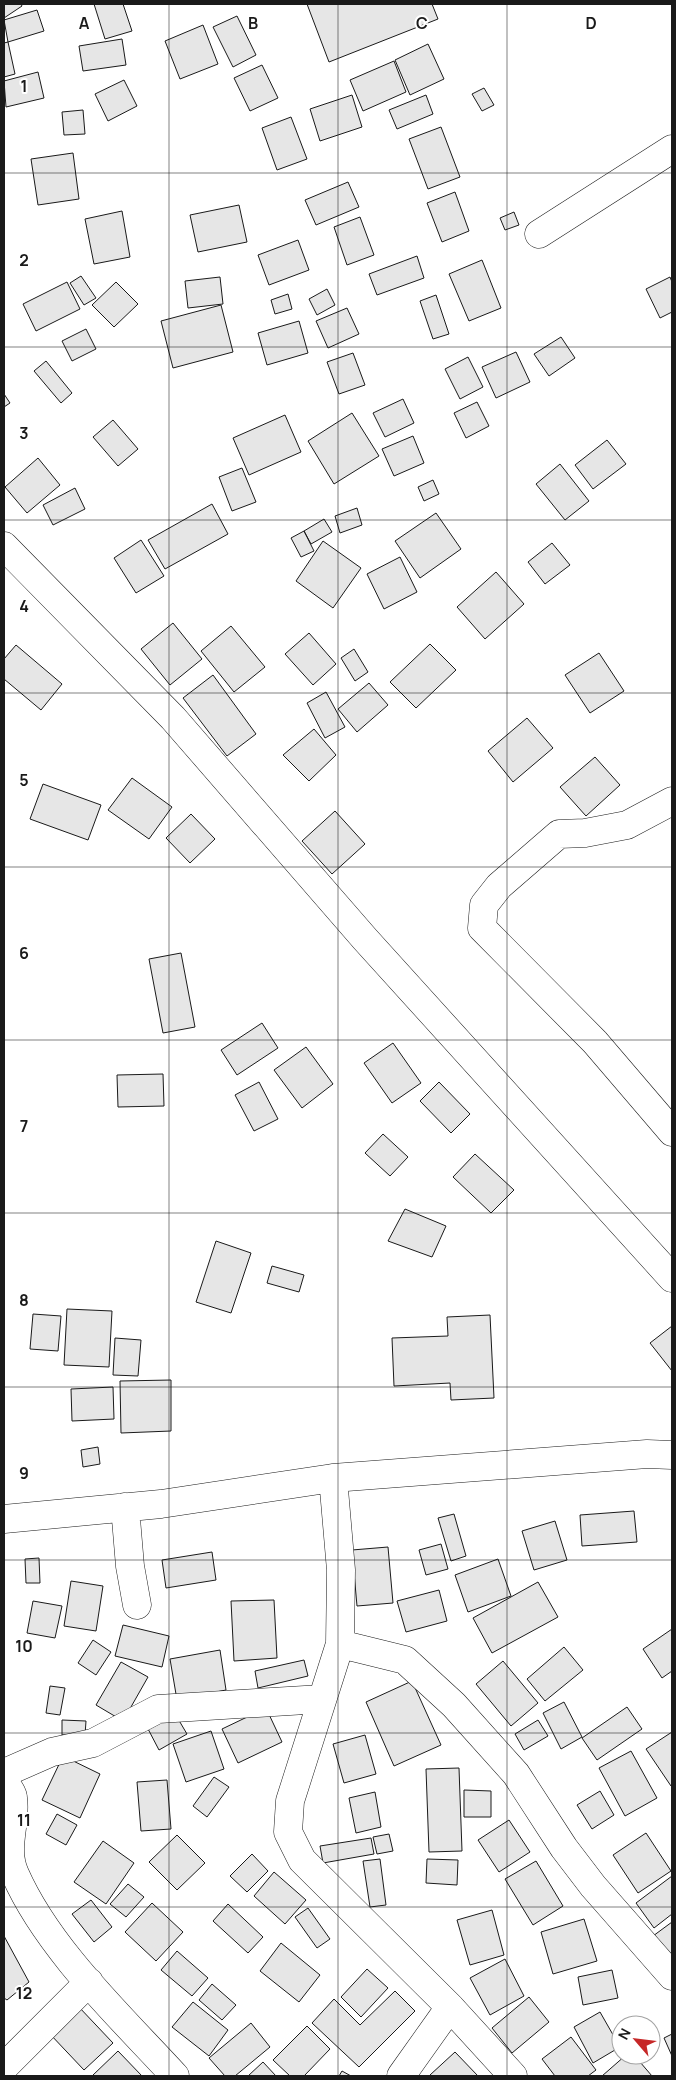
<svg xmlns="http://www.w3.org/2000/svg" width="676" height="2080" font-family="Manrope,sans-serif">
<style>
.building{fill:#e6e6e6;stroke:#1a1a1a}
.lines{fill:none;stroke-linecap:round;stroke-linejoin:round}
.minor-casing{stroke:#1a1a1a;stroke-width:29}
.minor{stroke:#fff;stroke-width:28}
.grid{fill:none;stroke:#1a1a1a;stroke-width:1;stroke-opacity:0.55}
.grid-label{font-size:16px;text-anchor:middle;font-weight:bold;fill:#1a1a1a;stroke:#fff;stroke-width:4;stroke-linejoin:round;paint-order:stroke}
</style>
<rect width="100%" height="100%" fill="#fff"/>
<path class="building" d="M4 4H21L22 6 4 18Z
M94 4H123L132 31 105 39Z
M307 4H432L438 19 329 62Z
M37 10 44 31 8 42 4 20Z
M237 16 256 55 233 67 213 27Z
M203 25 218 64 180 79 165 41Z
M122 39 126 65 83 71 79 46Z
M8 42 15 74 4 77V43Z
M428 44 444 79 410 95 395 60Z
M394 61 406 92 363 111 350 80Z
M262 65 278 98 250 111 234 78Z
M38 72 44 98 6 107 4 81Z
M124 80 137 106 108 121 95 94Z
M484 88 494 105 482 111 472 94Z
M352 95 362 127 320 141 310 109Z
M426 95 433 114 397 129 389 110Z
M83 110 85 134 64 135 62 112Z
M291 117 307 159 277 170 262 128Z
M441 127 460 177 428 189 409 139Z
M73 153 79 199 38 205 31 159Z
M348 182 359 207 316 225 305 200Z
M455 192 469 231 442 242 427 203Z
M239 205 247 242 198 252 190 215Z
M122 211 130 257 94 264 85 219Z
M514 212 519 225 505 230 500 218Z
M360 217 374 255 347 265 334 227Z
M298 240 309 270 269 285 258 255Z
M417 256 424 278 377 295 369 274Z
M482 260 501 308 469 321 449 274Z
M81 276 96 298 84 305 70 283Z
M220 277 223 304 188 308 185 281Z
M670 277 672 282V312L660 318 646 289Z
M67 282 80 309 36 331 23 304Z
M116 282 138 304 114 327 92 305Z
M327 289 335 305 317 315 309 299Z
M288 294 292 309 275 314 271 300Z
M436 295 449 334 433 339 420 301Z
M221 305 233 352 173 368 161 321Z
M347 308 359 334 328 348 316 321Z
M299 321 308 353 267 365 258 333Z
M86 329 96 349 72 361 62 341Z
M561 337 575 358 549 376 534 354Z
M516 352 530 382 496 398 482 367Z
M353 353 365 385 339 394 327 362Z
M468 357 483 387 460 399 445 369Z
M46 361 72 393 61 403 34 371Z
M4 394 10 403 4 407Z
M403 399 414 423 385 437 373 413Z
M477 402 489 426 466 438 454 413Z
M352 413 379 456 334 484 308 441Z
M285 415 301 452 249 475 233 438Z
M113 420 138 449 118 466 93 437Z
M413 436 424 463 394 476 382 449Z
M607 440 626 464 593 489 575 465Z
M38 458 60 485 27 513 5 487Z
M560 464 589 501 565 520 536 484Z
M242 468 256 502 232 511 219 477Z
M433 480 439 494 424 501 418 487Z
M75 488 85 509 53 525 43 505Z
M212 504 228 534 165 569 148 540Z
M357 508 362 525 340 533 335 516Z
M436 513 461 549 420 578 395 541Z
M324 519 332 532 311 544 304 531Z
M304 531 314 551 301 557 291 538Z
M141 540 164 576 136 593 114 558Z
M323 541 361 568 333 608 296 581Z
M552 543 570 565 545 584 528 562Z
M400 557 417 592 384 609 367 574Z
M496 572 524 604 485 639 457 607Z
M173 623 202 659 170 685 141 649Z
M231 626 265 667 234 692 201 651Z
M309 633 336 664 313 685 285 654Z
M430 644 456 670 416 708 390 682Z
M16 645 62 684 41 710 4 679V659Z
M354 649 368 672 355 681 341 658Z
M599 653 624 691 590 713 565 675Z
M213 675 256 734 227 756 183 698Z
M369 683 388 705 357 732 338 709Z
M326 692 345 727 325 738 307 703Z
M527 718 553 748 513 782 488 751Z
M314 729 336 755 309 781 283 755Z
M595 757 620 785 586 816 560 787Z
M132 778 172 807 149 839 108 810Z
M43 784 101 805 88 840 30 819Z
M335 811 365 844 332 874 302 841Z
M191 814 215 839 190 863 166 838Z
M181 953 195 1027 163 1033 149 959Z
M262 1023 278 1048 237 1075 221 1050Z
M393 1043 421 1083 392 1103 364 1063Z
M306 1047 333 1084 302 1108 274 1070Z
M163 1074 164 1106 118 1107 117 1075Z
M259 1082 278 1119 254 1131 235 1095Z
M439 1082 470 1114 451 1133 420 1101Z
M383 1134 408 1157 390 1176 365 1153Z
M475 1154 514 1190 491 1213 453 1177Z
M405 1209 446 1226 432 1257 388 1241Z
M216 1241 251 1253 231 1313 196 1302Z
M272 1266 304 1275 299 1292 267 1283Z
M67 1309 112 1311 109 1367 64 1365Z
M33 1314 61 1316 58 1351 30 1349Z
M490 1315 494 1398 451 1400 450 1383 394 1386 392 1338 448 1336 447 1317Z
M672 1326V1371L650 1343Z
M115 1338 141 1340 138 1376 113 1375Z
M171 1380V1431L121 1433 120 1381Z
M113 1387 114 1419 72 1421 71 1389Z
M98 1447 100 1464 83 1467 81 1450Z
M634 1511 637 1542 582 1546 580 1515Z
M454 1514 466 1556 451 1561 438 1518Z
M555 1521 567 1560 534 1570 522 1531Z
M441 1544 448 1569 426 1575 419 1550Z
M388 1547 393 1603 357 1606 352 1550Z
M212 1552 216 1580 166 1588 162 1560Z
M39 1558 40 1583H26L25 1559Z
M498 1559 511 1596 468 1612 455 1575Z
M71 1581 103 1586 96 1631 64 1626Z
M538 1582 558 1617 492 1653 473 1618Z
M439 1590 447 1621 406 1632 397 1601Z
M274 1600 277 1658 234 1661 231 1601Z
M33 1601 62 1606 55 1638 27 1633Z
M123 1625 169 1636 162 1667 115 1656Z
M672 1629V1671L662 1678 643 1649Z
M93 1640 111 1652 96 1675 78 1663Z
M564 1647 583 1670 545 1701 527 1679Z
M220 1650 226 1690 177 1700 170 1659Z
M304 1660 308 1676 258 1688 255 1671Z
M503 1661 538 1703 511 1726 476 1684Z
M121 1662 148 1677 123 1721 96 1705Z
M412 1681 441 1745 394 1766 366 1702Z
M50 1686 65 1688 60 1715 46 1713Z
M564 1702 582 1737 561 1749 543 1713Z
M627 1707 642 1729 597 1760 582 1738Z
M266 1708 282 1742 238 1763 222 1729Z
M174 1712 187 1734 159 1750 147 1727Z
M62 1720 86 1721 85 1735H62Z
M538 1720 548 1736 524 1750 515 1734Z
M211 1731 224 1769 186 1782 173 1744Z
M672 1732V1785L671 1786 646 1749Z
M365 1735 376 1774 344 1783 333 1744Z
M631 1751 657 1798 625 1816 599 1768Z
M63 1756 100 1774 80 1818 42 1800Z
M459 1768 462 1851 429 1852 426 1769Z
M214 1777 229 1787 207 1817 193 1806Z
M167 1780 171 1829 141 1831 137 1782Z
M464 1790 491 1791V1817H464Z
M600 1791 614 1815 592 1829 577 1805Z
M375 1792 381 1827 356 1833 349 1798Z
M57 1814 77 1825 66 1845 46 1834Z
M509 1820 530 1852 499 1872 478 1840Z
M646 1833 671 1871 638 1893 613 1855Z
M389 1834 393 1851 377 1854 373 1837Z
M177 1835 205 1863 177 1890 149 1862Z
M371 1838 374 1854 323 1863 320 1846Z
M103 1841 134 1863 106 1904 74 1882Z
M252 1854 268 1871 247 1892 230 1876Z
M380 1859 386 1905 370 1907 363 1861Z
M427 1859 458 1860 457 1885 426 1883Z
M536 1861 563 1906 533 1925 505 1879Z
M274 1872 306 1900 285 1924 254 1896Z
M672 1876V1914L654 1928 636 1903Z
M128 1884 144 1897 126 1917 110 1904Z
M91 1900 112 1927 94 1942 72 1914Z
M152 1903 183 1932 156 1961 125 1932Z
M228 1904 263 1937 248 1953 213 1921Z
M308 1908 330 1939 317 1948 295 1917Z
M492 1910 504 1955 470 1965 457 1920Z
M584 1919 597 1961 553 1974 541 1932Z
M672 1922V1955L669 1957 653 1936Z
M4 1936 29 1982 7 2000 4 1998Z
M281 1943 320 1975 299 2002 260 1971Z
M177 1951 208 1978 192 1996 161 1970Z
M505 1959 524 1996 490 2015 470 1978Z
M367 1969 388 1988 361 2017 341 1997Z
M612 1970 618 1998 583 2005 578 1977Z
M212 1984 236 2005 222 2020 199 2000Z
M395 1991 415 2011 359 2067 312 2023 334 1999 360 2025Z
M529 1997 549 2022 512 2053 492 2028Z
M193 2002 228 2030 209 2056 172 2027Z
M78 2006 113 2043 84 2070 49 2033Z
M600 2012 620 2047 593 2063 574 2027Z
M251 2023 270 2047 235 2076H225L209 2058Z
M307 2026 330 2049 304 2076H290L273 2060Z
M672 2034V2056L664 2038Z
M571 2037 596 2070 588 2076H555L542 2059Z
M118 2051 142 2076H92Z
M455 2052 478 2076H431L430 2075Z
M626 2055H634L652 2076H602Z
M263 2062 276 2076H248Z
M342 2071 351 2076H339Z"/>
<g class="lines">
<defs>
<path id="minor" d="M539 234 672 149
M4 546 173 718 365 939 672 1278
M672 801 627 825 585 833 559 834 499 886 484 905 482 928 595 1042 672 1132
M333 1478 341 1570 340 1644 405 1660 454 1705 516 1774 564 1848 593 1886 672 1976
M125 1507 130 1566 137 1605
M4 1519 161 1504 333 1478 647 1454 672 1455
M340 1644 290 1801 288 1832 302 1860 450 2007 513 2076
M4 1773 52 1752 93 1743 158 1709 322 1699
M4 1782C7 1786 13 1793 13 1798 17 1822 3 1848 15 1874 48 1949 120 2016 175 2076
M4 2067 89 1982
M401 2076 450 2007"/>
</defs>
<use href="#minor" class="minor-casing"/>
<use href="#minor" class="minor"/>
</g>
<path class="grid" d="M169 4V2076M338 4V2076M507 4V2076M4 173H672M4 347H672M4 520H672M4 693H672M4 867H672M4 1040H672M4 1213H672M4 1387H672M4 1560H672M4 1733H672M4 1907H672"/>
<g class="grid-label">
<text x="84" y="29">A</text>
<text x="253" y="29">B</text>
<text x="422" y="29">C</text>
<text x="591" y="29">D</text>
<text x="24" y="92">1</text>
<text x="24" y="266">2</text>
<text x="24" y="439">3</text>
<text x="24" y="612">4</text>
<text x="24" y="786">5</text>
<text x="24" y="959">6</text>
<text x="24" y="1132">7</text>
<text x="24" y="1306">8</text>
<text x="24" y="1479">9</text>
<text x="24" y="1652">10</text>
<text x="24" y="1826">11</text>
<text x="24" y="1999">12</text>
</g>
<rect width="676" height="2080" fill="none" stroke="#1a1a1a" stroke-width="10"/>
<g transform="translate(636 2040) rotate(298)"><circle r="24" fill="#ffffff" stroke="#a3a3a3"/>
<path d="M0-4L9 19L0 12L-9 19Z" fill="#c62828"/>
<text y="-8" font-size="14" font-weight="bold" text-anchor="middle" fill="#1a1a1a">N</text>
</g>
</svg>
